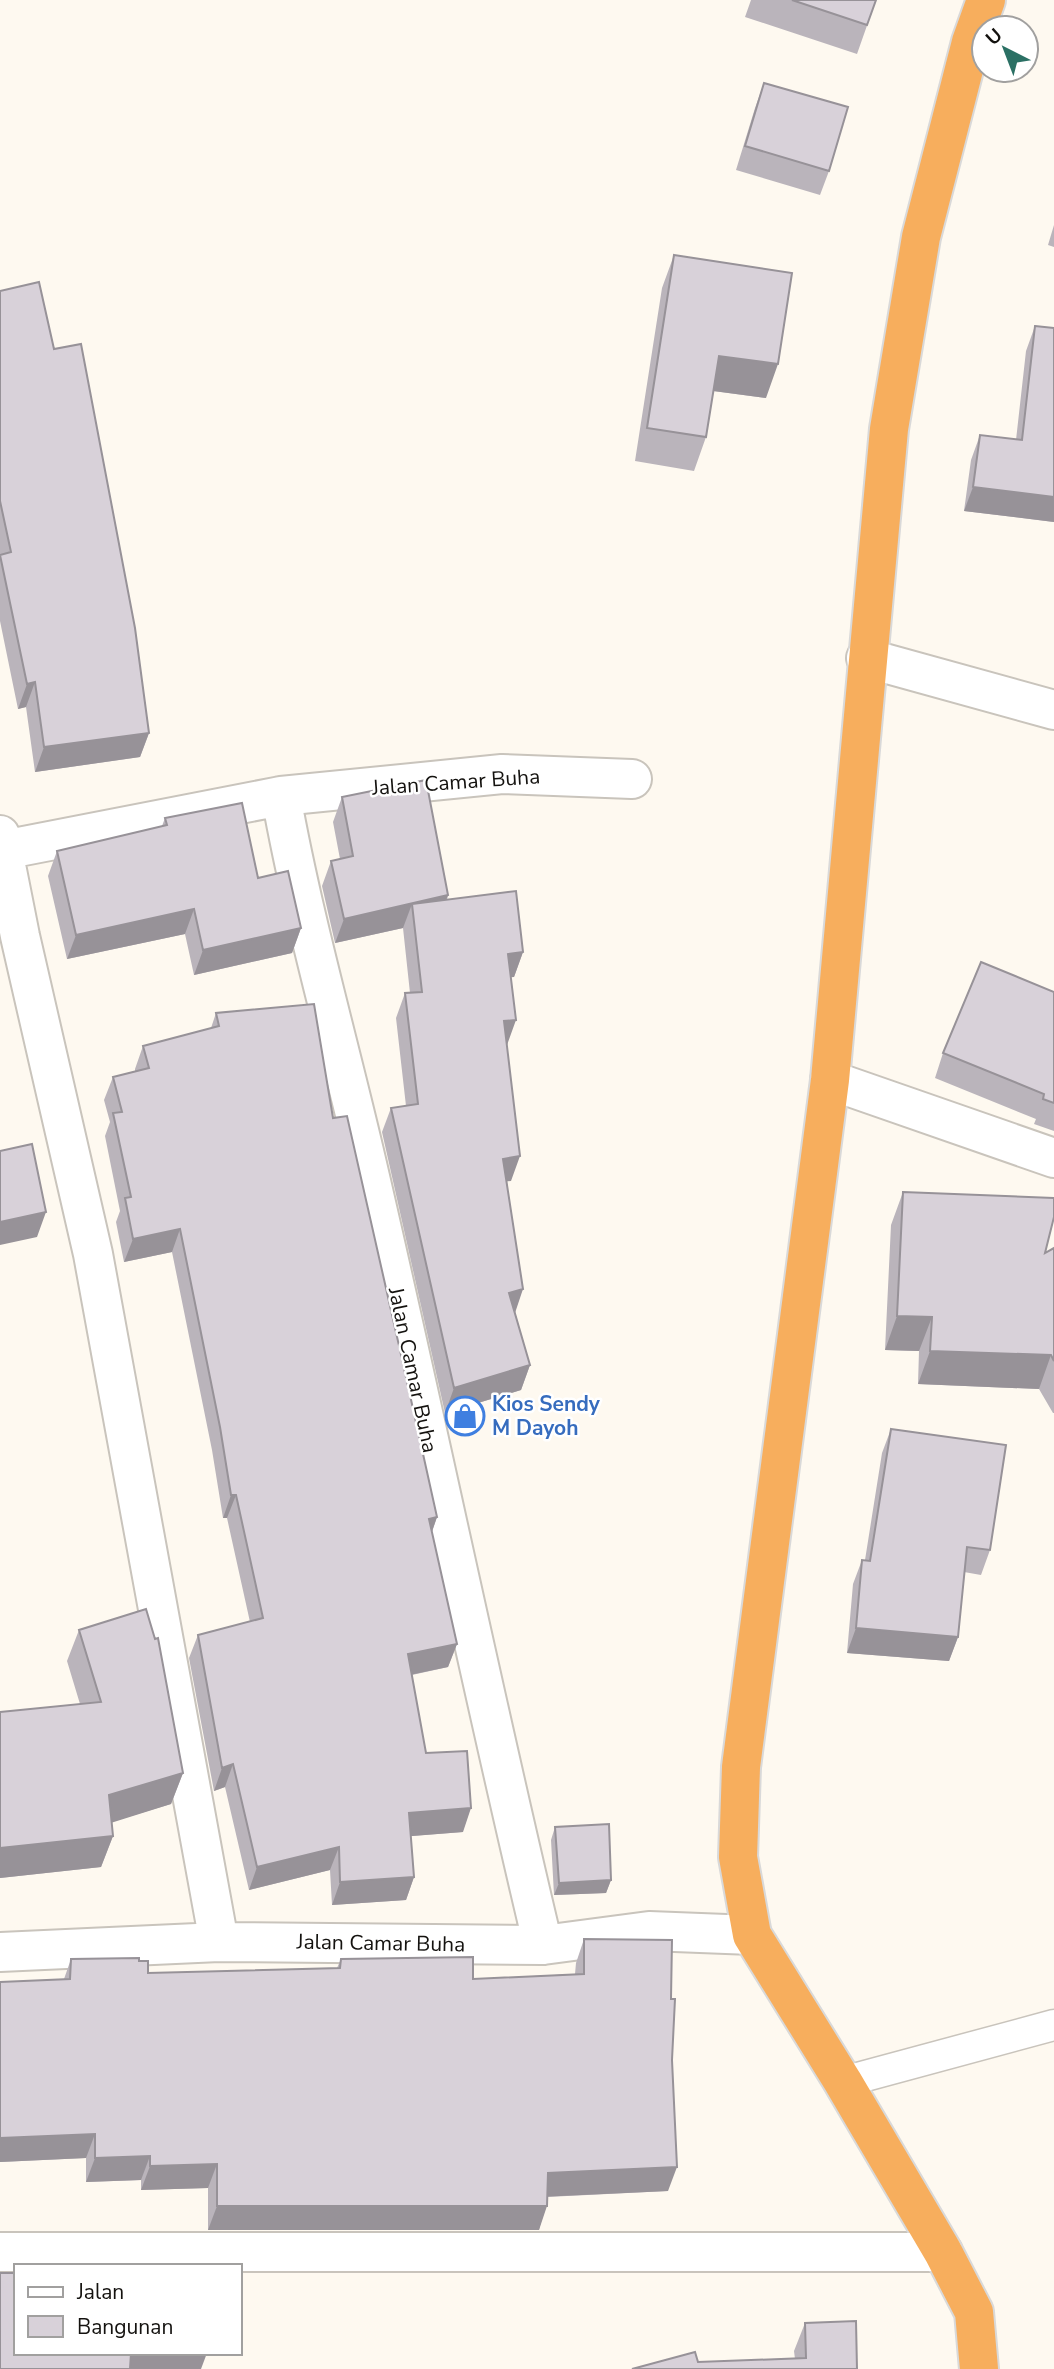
<svg xmlns="http://www.w3.org/2000/svg" width="1054" height="2369" font-family="'Nunito Sans',sans-serif">
<style>
.lines{fill:none;stroke-linecap:round;stroke-linejoin:round}
.lane-casing{stroke:#c9c4bc;stroke-width:33}
.street-casing{stroke:#c9c4bc;stroke-width:42}
.highway-casing{stroke:#d9d9d9;stroke-width:42}
.lane{stroke:#fff;stroke-width:30}
.street{stroke:#fff;stroke-width:38}
.highway{stroke:#f7ae5d;stroke-width:38}
.wall{fill:#bab4bb}
.shaded-wall{fill:#979298}
.building{fill:#d8d1d9;stroke:#979298;stroke-width:2}
.labels{text-anchor:middle;dominant-baseline:central;stroke-width:5;stroke-linejoin:round;paint-order:stroke}
.street-label{font-size:21px;fill:#14120f;stroke:#fff}
.shop-label{font-size:21px;font-weight:bold;fill:#366cbe;stroke:#fff;text-anchor:start}
</style>
<rect width="100%" height="100%" fill="#fef9f0"/>
<g class="lines">
<defs>
<path id="lane" d="M843 2082 1054 2025"/>
<path id="street" d="M866 658 1054 710
M281 796 502 774 632 779
M0 835 20 936 93 1254 219 1942
M3 850 281 796C304 924 341 1050 370 1177 429 1432 482 1690 543 1945
M830 1080 1054 1158
M0 1952 219 1942 543 1945 649 1931 752 1935
M0 2252H943"/>
<path id="highway" d="M979 2369 974 2312 943 2252 843 2082 752 1935 738 1857 741 1767 830 1080 889 429 921 237 971 42 986 0"/>
</defs>
<use href="#lane" class="lane-casing"/>
<use href="#street" class="street-casing"/>
<use href="#highway" class="highway-casing"/>
<use href="#lane" class="lane"/>
<use href="#street" class="street"/>
<use href="#highway" class="highway"/>
</g>
<path class="wall" d="M751 0H876L857 54 745 17Z
M764 83 829 171 820 195 736 170 755 108Z
M1054 225V247L1048 245Z
M674 255 766 398 713 391 706 437 694 471 635 461 662 288Z
M0 291 54 349 149 733 140 757 35 772 26 707 18 709 0 621Z
M1035 326 1054 522 964 511 971 460 980 435 1016 440 1026 351Z
M342 797 448 895 447 900 523 952 514 977H510L507 1045 511 1181H507L515 1312 530 1365 521 1390 445 1413 382 1132 391 1108 406 1106 396 1018 405 993H410L403 928 335 943 322 886 331 861 340 859 333 822Z
M165 818 258 878 301 928 292 953 194 975 185 934 67 959 48 876 57 851 162 826Z
M1054 992V1131L1034 1124 1036 1119 935 1078 943 1053Z
M216 1013 333 1118 437 1517 432 1532 457 1644 448 1667 412 1675 426 1753 463 1832 411 1836 414 1877 406 1900 332 1905 330 1870 249 1890 225 1787 214 1791 189 1658 198 1635 250 1622 227 1518H223L212 1450 172 1252 124 1262 116 1222 120 1211 105 1136 110 1122 104 1100 113 1077 135 1071V1069L143 1046 211 1028Z
M903 1192 1045 1253 1054 1248V1413H1053L1039 1389 918 1384 919 1351 885 1350 891 1225Z
M891 1429 990 1550 981 1575 964 1572 958 1637 949 1661 847 1653 853 1584 862 1560H865L882 1453Z
M79 1630 183 1773 171 1804 111 1822 113 1836 101 1867 0 1878V1712L80 1704 67 1661Z
M555 1827 611 1880 606 1893 554 1895 551 1840Z
M584 1939 671 1999 672 2060 668 2191 547 2197 539 2230H208V2188L141 2190V2180L86 2182V2158L0 2162V1982L64 1979 71 1959 139 1961 148 1973 337 1968 341 1959 473 1979 575 1974 576 1963Z
M805 2323 857 2369 698 2362 795 2359 794 2351Z"/>
<path class="shaded-wall" d="M719 356 778 364 766 398 706 390Z
M973 487 1054 497V522L964 511Z
M35 682 26 707 18 709 27 684Z
M149 733 140 757 35 772 44 747Z
M448 895 439 920 412 904 403 928 335 943 344 919Z
M194 909 185 934 67 959 76 935Z
M301 928 292 953 194 975 203 950Z
M523 952 514 977 499 978 508 954Z
M516 1020 507 1045 504 1021Z
M520 1156 511 1181 494 1183 503 1159Z
M46 1212 37 1237 0 1245V1222Z
M180 1229 172 1252 124 1262 133 1239Z
M523 1289 515 1313 509 1293Z
M897 1316 932 1317 919 1351 885 1350Z
M930 1351 1051 1355 1039 1389 918 1384Z
M530 1365 521 1390 445 1413 454 1388Z
M231 1495H236L227 1518H223Z
M437 1517 429 1540V1519Z
M856 1628 958 1637 949 1661 847 1653Z
M457 1644 448 1667 400 1677 408 1654Z
M233 1764 225 1787 214 1791 222 1768Z
M183 1773 171 1804 98 1827 109 1795Z
M471 1808 463 1832 400 1837 409 1813Z
M113 1836 101 1867 0 1878V1848Z
M339 1847 330 1870 249 1890 257 1867Z
M414 1877 406 1900 332 1905 340 1882Z
M611 1880 606 1893 554 1895 559 1883Z
M95 2134 86 2158 0 2162V2138Z
M150 2156 141 2180 86 2182 95 2158Z
M217 2164 208 2188 141 2190 150 2166Z
M677 2167 668 2191 539 2197 548 2173Z
M217 2206H547L539 2230H208Z
M129 2353H207L201 2369H123Z"/>
<path class="building" d="M792 0H876L867 25Z
M764 83 848 107 829 171 745 146Z
M674 255 792 273 778 364 719 356 706 437 647 428Z
M39 282 54 349 81 344 135 628 149 733 44 747 35 682 27 684 0 555 11 552 0 501V291Z
M1035 326 1054 328V497L973 487 980 435 1022 440Z
M426 780 448 895 344 919 331 861 353 856 342 797Z
M242 803 258 878 288 871 301 928 203 950 194 909 76 935 57 851 167 825 165 818Z
M516 891 523 952 508 954 516 1020 504 1021 520 1156 503 1159 523 1289 509 1293 530 1365 454 1388 391 1108 418 1104 405 993 422 992 412 904Z
M981 962 1054 992V1103L1043 1099 1044 1094 943 1053Z
M314 1004 333 1118 347 1116 400 1350 437 1517 429 1519 457 1644 408 1654 426 1753 467 1751 471 1808 409 1813 414 1877 340 1882 339 1847 257 1867 233 1764 222 1768 198 1635 263 1618 236 1495H231L220 1427 180 1229 133 1239 125 1198 131 1197 113 1113 122 1112 113 1077 149 1068 143 1046 219 1026 216 1013Z
M32 1144 46 1212 0 1222V1151Z
M903 1192 1054 1198V1217L1045 1253 1054 1248V1361L1051 1355 930 1351 932 1317 897 1316Z
M891 1429 1006 1445 990 1550 967 1547 958 1637 856 1628 862 1560 870 1561Z
M146 1609 155 1639 158 1638 183 1773 109 1795 113 1836 0 1848V1712L101 1702 79 1630Z
M609 1824 611 1880 559 1883 555 1827Z
M584 1939 672 1940 671 1999H675L672 2060 677 2167 548 2173 547 2206H217V2164L150 2166V2156L95 2158V2134L0 2138V1982L70 1979 71 1959 139 1958V1961H148V1973L340 1968 341 1959 473 1957V1979L584 1974Z
M0 2273H16V2353H131L130 2369H0Z
M856 2321 857 2369H632L695 2352 698 2362 806 2358 805 2323Z"/>
<defs>
<symbol id="shop-ring" viewBox="-11 -11 22 22"><circle r="9.5" fill="#fff" stroke="#3f7fe0" stroke-width="1.5"/><path d="M-5-2.5h2.3a2.7 3.5 0 0 1 5.4 0H5L5.5 6h-11ZM-1.5-2.5h3a1.5 2.3 0 0 0-3 0Z" fill="#3f7fe0"/></symbol>
</defs>
<g fill-rule="evenodd">
<use href="#shop-ring" x="443" y="1394" width="44" height="44"/>
</g>
<g class="labels">
<g class="street-label">
<text transform="translate(456 782) rotate(-4)">Jalan Camar Buha</text>
<text transform="translate(413 1370) rotate(78)">Jalan Camar Buha</text>
<text transform="translate(381 1943) rotate(1)">Jalan Camar Buha</text>
</g>
<g class="shop-label">
<text x="492" y="1404">Kios Sendy<tspan x="492" dy="24">M Dayoh</tspan></text>
</g>
</g>
<rect x="14" y="2264" width="228" height="91" fill="#ffffff" stroke="#a1a09f" stroke-width="2"/>
<rect x="28" y="2287" width="35" height="10" fill="#ffffff" stroke="#a1a09f" stroke-width="2"/>
<text x="77" y="2299" font-size="21" fill="#14120f">Jalan</text>
<rect x="28" y="2316" width="35" height="21" fill="#d8d1d9" stroke="#a1a09f" stroke-width="2"/>
<text x="77" y="2334" font-size="21" fill="#14120f">Bangunan</text>
<g transform="translate(1005 49) rotate(318)"><circle r="33" fill="#ffffff" stroke="#a1a09f" stroke-width="2"/>
<path d="M0-5L12 26L0 18L-12 26Z" fill="#2b7064"/>
<text y="-10" font-size="19" font-weight="bold" text-anchor="middle" fill="#14120f">U</text>
</g>
</svg>
